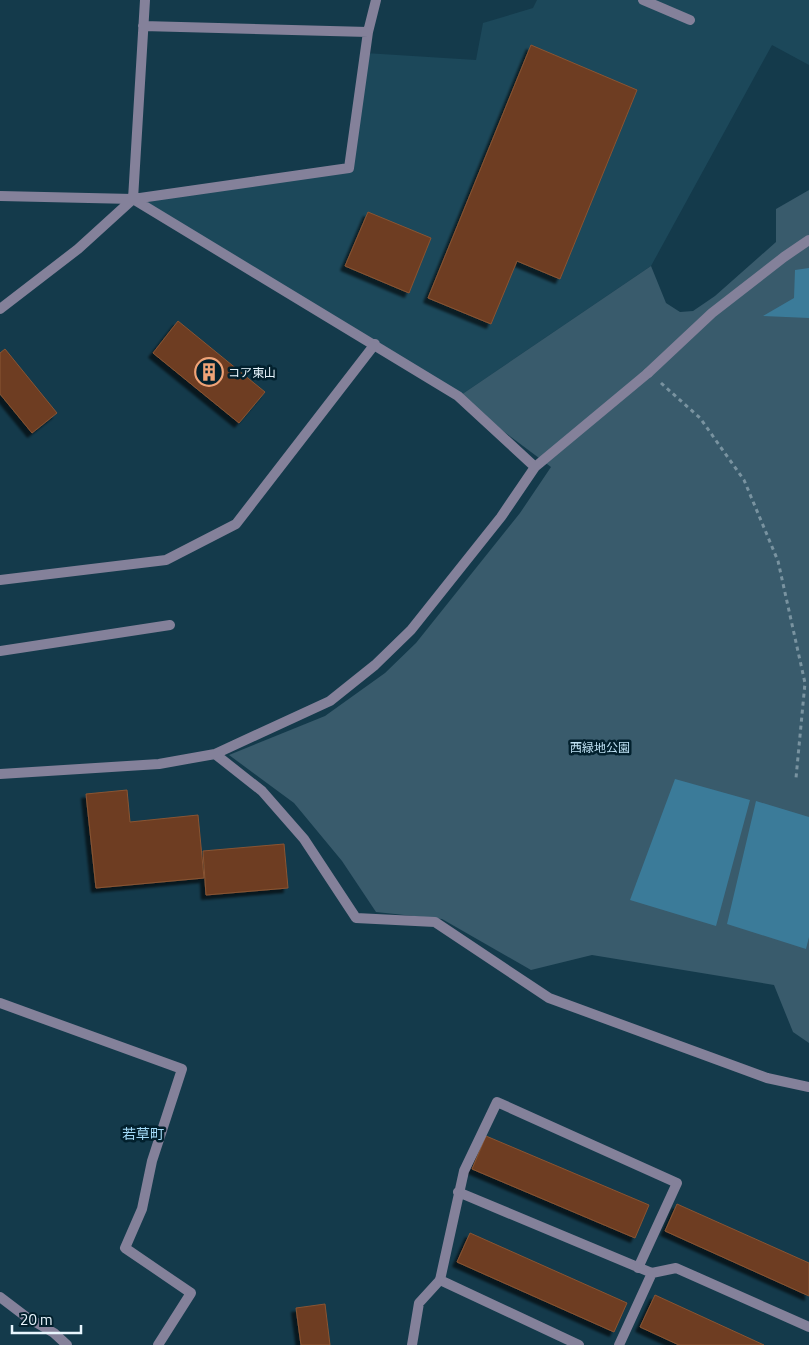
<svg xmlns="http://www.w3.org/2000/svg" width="809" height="1345" font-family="'Titillium Web','Noto Sans JP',sans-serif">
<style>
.built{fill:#1c485a}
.green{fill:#395b6c}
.water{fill:#3b7b99}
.building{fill:#6e3e20;stroke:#8a5433;filter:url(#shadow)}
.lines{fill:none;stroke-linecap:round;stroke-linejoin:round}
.path{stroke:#7993a0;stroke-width:3;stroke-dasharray:4 4;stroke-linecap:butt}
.lane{stroke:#84819a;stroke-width:10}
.street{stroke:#84819a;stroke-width:10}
.labels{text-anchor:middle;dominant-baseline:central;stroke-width:5;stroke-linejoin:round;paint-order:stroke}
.poi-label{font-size:12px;fill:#e9f6fe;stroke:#02202d;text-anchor:start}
.park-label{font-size:12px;fill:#bfe1f3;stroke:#02202d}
.neighbourhood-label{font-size:14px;fill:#a4dbf8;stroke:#02202d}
</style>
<defs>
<filter id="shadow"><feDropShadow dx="-4.5" dy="4.5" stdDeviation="1" flood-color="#0009"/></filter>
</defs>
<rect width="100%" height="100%" fill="#143a4b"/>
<path class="built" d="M537 0H809V65L772 45 651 266 458 397 133 199 349 168 365 53 476 60 483 23 533 8Z"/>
<path class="green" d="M809 190V1043L793 1032 774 985 592 955 531 970 442 919 376 912 342 861 294 803 229 755 325 716 385 673 416 643 520 513 551 467 458 397 651 266 666 303 680 312 693 311 715 296 776 242V209Z"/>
<path class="water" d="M809 268V318L763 316 794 298 795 270Z
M675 779 750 800 716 926 630 900Z
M756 801 809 817V937L806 949 727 924Z"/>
<path class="building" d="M531 45 637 90 560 279 517 261 491 324 428 298Z
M368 212 431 238 409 293 345 266Z
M178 321 265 392 239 423 153 353Z
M5 349 57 413 32 433 0 394V353Z
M127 790 130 822 198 815 204 878 96 888 86 794Z
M284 844 288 888 206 895 203 851Z
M486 1136 649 1205 635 1238 472 1169Z
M677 1204 809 1263V1296L665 1231Z
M470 1233 627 1303 614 1332 457 1262Z
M655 1295 764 1345H679L640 1327Z
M325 1304 330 1345H301L296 1308Z"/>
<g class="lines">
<path class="path" d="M661 383 700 418 744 480 778 561 805 683 796 778"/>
<path class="lane" d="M643 0 690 20
M648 373 712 313 784 257 809 240
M458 1192 652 1273 676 1268 809 1327
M579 1345 440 1280 464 1171 497 1102 677 1183 638 1268
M619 1345 652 1273"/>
<path class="street" d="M143 26 368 32
M0 196 133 199 349 168 368 32 376 0
M133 199 458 396 535 467
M0 309 78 249 133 199 145 0
M0 580 166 560 236 524 375 344
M0 651 170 625
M215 754 262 791 304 839 356 918 435 922 549 998 767 1078 809 1087
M0 774 159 764 215 754 330 701 375 665 411 630 501 517 535 467 648 373
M0 1003 182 1069 152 1161 142 1209 125 1248 191 1293 158 1345
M0 1297 25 1316 54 1333 67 1345
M412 1345 419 1303 440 1280"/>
</g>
<defs>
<symbol id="building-ring" viewBox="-11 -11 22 22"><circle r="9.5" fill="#02202d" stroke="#efa377" stroke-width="1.5"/><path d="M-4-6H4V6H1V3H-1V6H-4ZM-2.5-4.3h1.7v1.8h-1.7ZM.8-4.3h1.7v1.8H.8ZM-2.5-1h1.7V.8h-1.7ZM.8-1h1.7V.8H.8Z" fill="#efa377"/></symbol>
</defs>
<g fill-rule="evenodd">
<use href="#building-ring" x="193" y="356" width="32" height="32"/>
</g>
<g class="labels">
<g class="poi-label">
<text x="228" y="372">コア東山</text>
</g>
<g class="park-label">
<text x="600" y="747">西緑地公園</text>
</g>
<g class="neighbourhood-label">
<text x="143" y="1133">若草町</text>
</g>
</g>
<path d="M12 1325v8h69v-8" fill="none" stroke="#e9f6fe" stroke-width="2.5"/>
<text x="20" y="1325" font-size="15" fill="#e9f6fe" stroke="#02202d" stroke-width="4" paint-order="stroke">20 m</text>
</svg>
